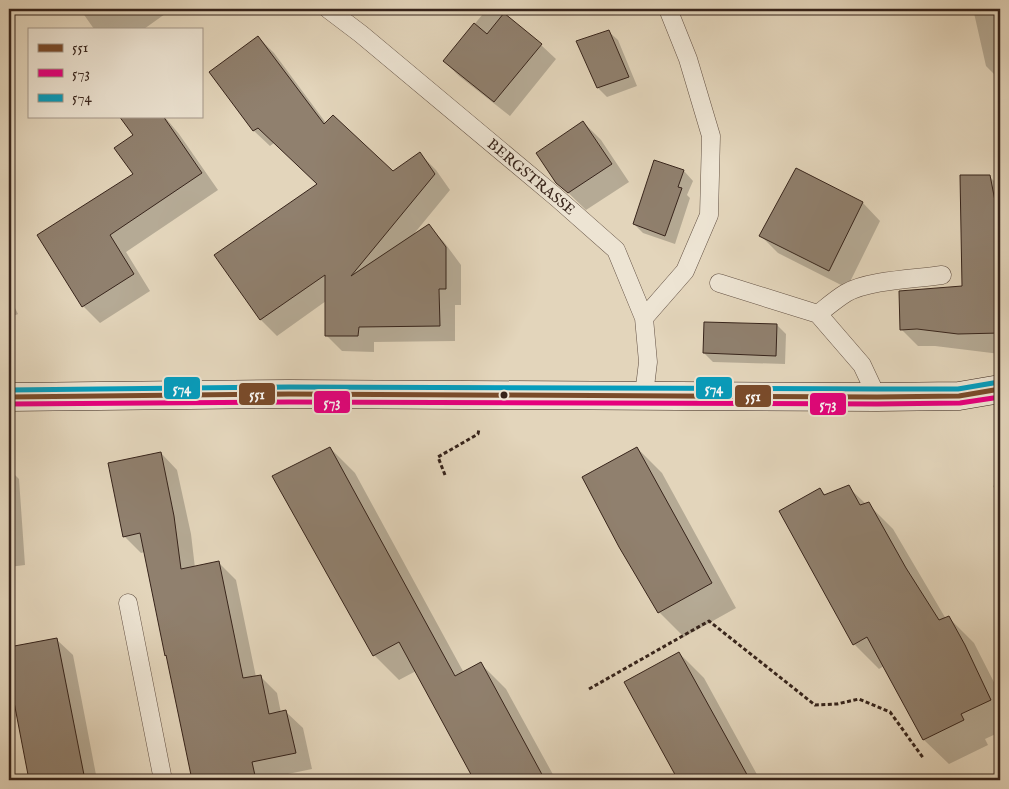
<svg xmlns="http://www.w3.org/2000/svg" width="1009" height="789" font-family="'IM FELL English',serif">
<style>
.shadow{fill:#0003}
.building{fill:#90806e;stroke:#37241b}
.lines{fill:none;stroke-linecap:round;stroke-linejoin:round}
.lane-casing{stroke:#625043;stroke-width:19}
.secondary-casing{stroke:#37241b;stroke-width:29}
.path{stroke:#37241b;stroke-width:3;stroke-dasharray:4 2.5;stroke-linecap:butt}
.lane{stroke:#ede4d3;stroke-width:18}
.secondary{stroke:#ede4d3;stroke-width:28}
.bus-1-casing{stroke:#ede4d3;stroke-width:9}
.bus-2-casing{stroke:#ede4d3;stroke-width:9}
.bus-3-casing{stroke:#ede4d3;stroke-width:9}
.bus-1{stroke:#7a4b2a;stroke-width:5}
.bus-2{stroke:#e5007d;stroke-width:5}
.bus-3{stroke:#069cbc;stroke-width:5}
.bus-dot{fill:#37241b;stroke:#ede4d3;stroke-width:2}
.labels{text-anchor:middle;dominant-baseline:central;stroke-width:5;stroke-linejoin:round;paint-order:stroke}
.street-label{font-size:15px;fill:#37241b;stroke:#ede4d3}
.line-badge{stroke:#ede4d3;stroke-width:2}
.badge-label{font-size:14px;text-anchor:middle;font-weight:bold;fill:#fff}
</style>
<rect width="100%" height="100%" fill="#e3d5bb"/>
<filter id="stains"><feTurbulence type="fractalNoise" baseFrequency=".004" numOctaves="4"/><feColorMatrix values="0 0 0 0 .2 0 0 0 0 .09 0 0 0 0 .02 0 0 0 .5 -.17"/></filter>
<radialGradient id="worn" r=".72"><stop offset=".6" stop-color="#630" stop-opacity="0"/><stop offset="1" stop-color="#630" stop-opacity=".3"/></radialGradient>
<path class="shadow" d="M80 9H172L144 29H94Z
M487 9H497L541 45 556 59 510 116 459 76 444 61Z
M991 9H1000V80L986 66 974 13Z
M608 31 618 40 637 86 607 97 598 88Z
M258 37 274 53 326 123 393 173 420 154 436 170 450 190 413 235 428 226 444 242 461 265V305H455V341L374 342V352L342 351 326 335V301L277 336 261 320 216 256 318 185 274 143 270 146 254 131 211 73Z
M120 116H164L179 134 218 190 126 252 150 291 100 323 83 306 38 235 134 175V136Z
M583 122 601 140 629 182 586 210 557 182Z
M655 162 684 171 693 181 687 195 690 198 675 244 643 233 634 224Z
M797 170 863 203 880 221 847 288 778 253 761 236Z
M989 176 1000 187V354L935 346H918L901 329 963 287Z
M9 296 18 314 9 318Z
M777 325 786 334 785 364 713 362 704 353Z
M330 448 355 473 464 673 481 664 506 689 556 780H475L416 671 399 680 374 655Z
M637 448 662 473 736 608 684 637 659 612Z
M161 453 177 470 191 534 195 568 219 563 236 580 256 677 260 676 277 693 281 713 286 712 303 728 312 769 283 775 284 780H211L204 747 166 655 145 552 141 553 124 536Z
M9 469 19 479 25 565 9 567Z
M1000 482V498L993 486Z
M848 487 866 504H868L893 529 946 619 949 618 974 643 1000 694V732L985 739 988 745 949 764 924 740 884 666 879 669 854 644 820 490 826 495Z
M56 639 73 655 97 780H44L37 745 20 729 9 669V648Z
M679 653 704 678 760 780H680L626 682Z"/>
<path class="building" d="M504 13 542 44 494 102 443 61 474 23 487 34Z
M609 30 629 77 597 88 576 41Z
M258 36 324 124 333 115 393 171 420 152 435 174 351 276 429 224 446 247V289H439L440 326 359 327 358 336H325V275L260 320 214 255 317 184 258 128 253 131 209 72Z
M119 116H163L202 173 110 235 134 274 82 307 37 235 133 174 114 148 133 135Z
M583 121 612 164 568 193 556 183 536 153Z
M654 160 684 170 678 187 682 188 665 236 633 224Z
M796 168 863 202 829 271 759 236Z
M960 175H990L1000 227V333L958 334 917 329 900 330 899 291 962 286Z
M704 322 777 324 776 356 703 353Z
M330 447 455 676 481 662 545 780H474L399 642 373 656 272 476Z
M637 447 712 583 658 613 619 547 582 477Z
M161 452 174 516 181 569 219 561 243 678 261 675 269 714 286 710 296 753 252 762 256 780H192L166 655 165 656 140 533 123 537 108 463Z
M849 485 860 505 869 502 906 568 939 620 949 616 965 645 991 700 961 714 964 720 923 740 867 637 853 645 779 511 820 488 824 495Z
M57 638 85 780H29L9 676V647Z
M679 652 750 780H678L624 682Z"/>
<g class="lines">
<defs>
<path id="lane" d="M328 9 361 34 556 197 616 250 644 318 648 362 644 395
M719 283 818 314 862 365 877 397
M818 314C827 307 836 299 846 293 869 280 915 279 942 275
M644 318 685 271 709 215 711 136 688 59 668 9
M128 603 163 780"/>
<path id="secondary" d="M9 397 289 394 877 397 959 396 1000 389"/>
</defs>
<use href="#lane" class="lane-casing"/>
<use href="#secondary" class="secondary-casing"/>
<path class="path" d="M445 475 438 457 478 434 479 429
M589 689 709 621 815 705 837 704 859 699 890 712 924 759"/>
<use href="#lane" class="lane"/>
<use href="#secondary" class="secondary"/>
<defs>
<path id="bus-1" d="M9 397 289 394 877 397 959 396 1000 389"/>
<path id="bus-2" d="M9 404 289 402 877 404 960 403 1000 397"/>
<path id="bus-3" d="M9 390 289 387 877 389H958L999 382"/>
</defs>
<use href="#bus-1" class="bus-1-casing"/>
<use href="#bus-2" class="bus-2-casing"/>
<use href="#bus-3" class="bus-3-casing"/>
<use href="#bus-1" class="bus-1"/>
<use href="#bus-2" class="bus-2"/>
<use href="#bus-3" class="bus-3"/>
</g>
<circle class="bus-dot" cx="504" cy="395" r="4.5"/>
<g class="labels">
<g class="street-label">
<text transform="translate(531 177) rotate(40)">BERGSTRASSE</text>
</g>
</g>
<g class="line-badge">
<rect x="163" y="376" width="38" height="24" rx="5" fill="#069cbc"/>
<rect x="695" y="376" width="38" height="24" rx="5" fill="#069cbc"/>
<rect x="238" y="382" width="38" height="24" rx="5" fill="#7a4b2a"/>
<rect x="734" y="384" width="38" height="24" rx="5" fill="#7a4b2a"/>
<rect x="313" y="390" width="38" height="24" rx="5" fill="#e5007d"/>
<rect x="809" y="392" width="38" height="24" rx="5" fill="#e5007d"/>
</g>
<g class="badge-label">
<text x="182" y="393">574</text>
<text x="714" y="393">574</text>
<text x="257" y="399">551</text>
<text x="753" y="401">551</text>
<text x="332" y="407">573</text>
<text x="828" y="409">573</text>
</g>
<rect width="1009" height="789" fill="none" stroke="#e3d5bb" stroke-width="30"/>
<rect x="10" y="10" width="989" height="769" fill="none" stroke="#37241b" stroke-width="2.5"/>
<rect x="15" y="15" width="979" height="759" fill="none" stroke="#37241b"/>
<rect x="28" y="28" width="175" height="90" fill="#ede4d3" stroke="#a49789"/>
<rect x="38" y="44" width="25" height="8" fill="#7a4b2a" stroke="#a49789"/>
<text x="72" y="52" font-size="15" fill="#37241b">551</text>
<rect x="38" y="69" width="25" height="8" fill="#e5007d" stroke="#a49789"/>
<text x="72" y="78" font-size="15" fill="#37241b">573</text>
<rect x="38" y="94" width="25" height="8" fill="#069cbc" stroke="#a49789"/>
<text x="72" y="102" font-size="15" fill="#37241b">574</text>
<rect width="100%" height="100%" filter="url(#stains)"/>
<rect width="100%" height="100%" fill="url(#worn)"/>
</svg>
